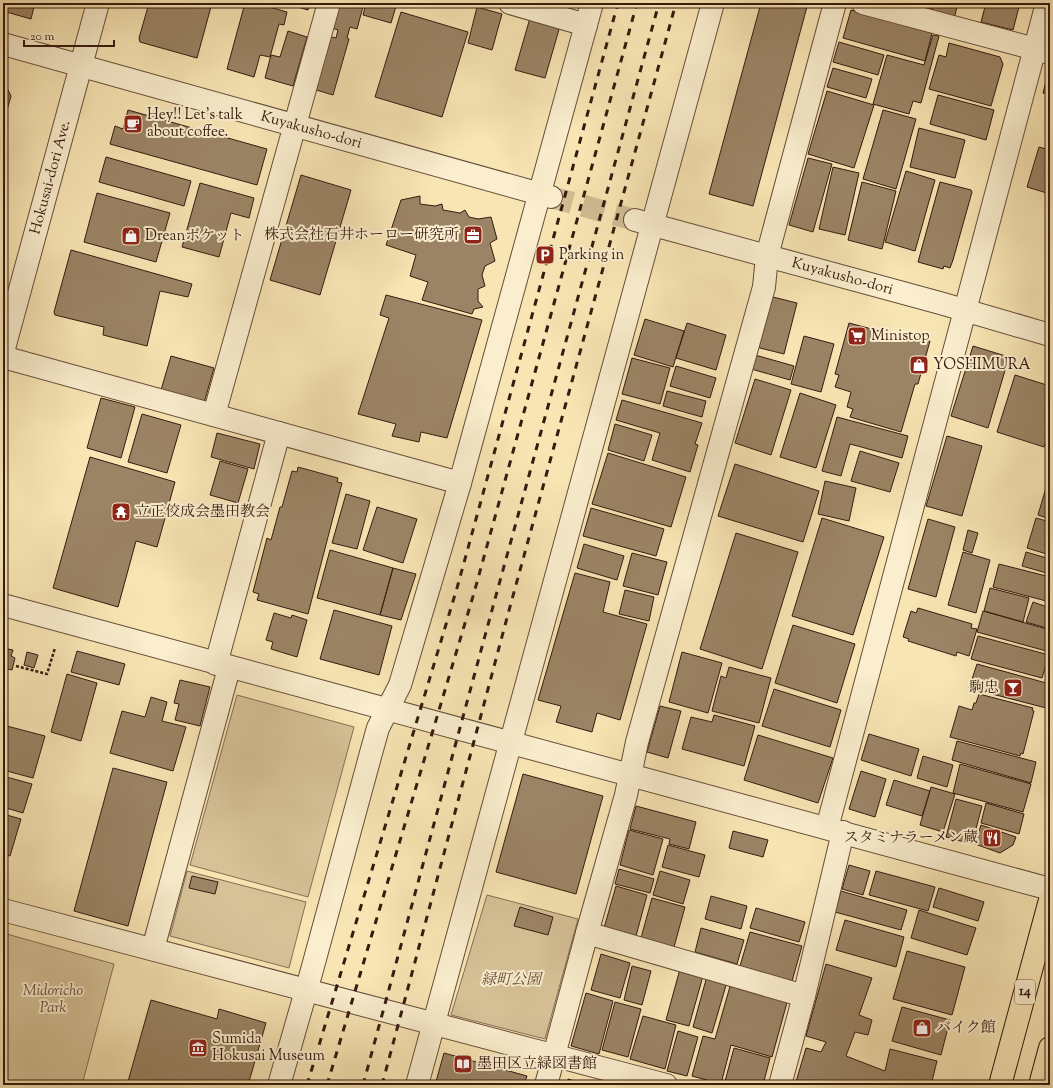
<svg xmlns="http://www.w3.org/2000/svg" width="1053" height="1088" font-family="'Sorts Mill Goudy','Noto Serif JP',serif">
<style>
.green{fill:#d7c298;stroke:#866e54}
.building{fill:#9b8465;stroke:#361a0f}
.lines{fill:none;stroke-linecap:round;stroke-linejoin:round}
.minor-tunnel{stroke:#d1bc93;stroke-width:22;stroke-dasharray:22 11;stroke-linecap:butt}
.minor-casing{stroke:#664d38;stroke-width:24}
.highway-casing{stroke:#361a0f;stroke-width:24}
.path{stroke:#361a0f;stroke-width:2.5;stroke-dasharray:3 2;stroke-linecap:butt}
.minor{stroke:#faeece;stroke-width:22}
.highway{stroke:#f8e5b4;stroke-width:22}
.rail{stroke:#361a0f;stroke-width:3;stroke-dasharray:7 7;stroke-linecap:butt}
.labels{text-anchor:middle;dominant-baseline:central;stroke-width:4;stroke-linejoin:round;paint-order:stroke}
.shield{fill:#faeece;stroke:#715a48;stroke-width:1}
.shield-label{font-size:14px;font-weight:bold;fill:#361a0f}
.poi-label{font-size:15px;fill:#361a0f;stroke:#faeece;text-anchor:start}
.street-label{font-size:15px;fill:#361a0f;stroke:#faeece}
.park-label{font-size:15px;font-style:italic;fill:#664c38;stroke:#faeece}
</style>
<rect width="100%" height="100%" fill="#f8e5b4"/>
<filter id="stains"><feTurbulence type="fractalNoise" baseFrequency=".005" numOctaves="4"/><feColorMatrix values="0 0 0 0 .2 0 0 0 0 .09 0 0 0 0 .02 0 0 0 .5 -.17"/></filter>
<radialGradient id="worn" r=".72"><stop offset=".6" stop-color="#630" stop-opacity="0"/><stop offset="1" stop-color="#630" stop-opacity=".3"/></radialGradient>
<path class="green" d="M237 695 354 727 308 897 190 865Z
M187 871 306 902 289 968 170 936Z
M487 895 578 919 545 1039 451 1015Z
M3 933 114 964 82 1085H3Z"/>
<path class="building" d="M3 3H35L31 19 3 11Z
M149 3H212L197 58 140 42 139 38Z
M245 3H255L287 12 284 25 279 24 270 57 260 55 254 77 227 69Z
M284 3H310L308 10Z
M336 3H364L357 29 350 27 347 38 349 39 333 95 313 89 328 36 336 38 338 30 329 27Z
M366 3H397L391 23 363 15Z
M761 3H808L753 206 709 194Z
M909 3H958L954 19 932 13 933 9Z
M986 3H1020L1013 30 981 22Z
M477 7 502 14 492 50 468 43Z
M851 10 932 33 925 61 843 38Z
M401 12 468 32 442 117 375 97Z
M530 18 560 26 545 78 515 70Z
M288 31 307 37 293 86 265 78 271 55 280 57Z
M933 35 939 36 921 103 913 101 909 114 873 104 887 55 924 65Z
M839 42 884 55 878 75 833 62Z
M949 43 1000 57 1003 64 991 106 929 89 939 55 946 57Z
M1050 66V95L1043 93Z
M833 68 872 79 866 98 827 87Z
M3 80 11 96 3 124Z
M827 91 874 105 854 168 808 154Z
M938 95 994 110 986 140 930 124Z
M128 110 267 149 257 185 110 144 115 126 123 129Z
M883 110 916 119 896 189 863 179Z
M919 128 965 140 955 178 910 167Z
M1039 147 1050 150V194L1027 187Z
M106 157 191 181 184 206 99 182Z
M808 158 832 164 813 232 789 225Z
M833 167 859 173 845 235 819 229Z
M906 171 935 180 915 251 885 242Z
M301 175 351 190 320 295 270 280Z
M862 182 896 191 882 249 848 240Z
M940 182 971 190 972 192 953 260 950 268 944 266 943 269 918 262Z
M200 183 254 198 249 218 231 213 219 257 182 247Z
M97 193 170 213 156 262 84 242Z
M420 196V204L435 206 442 204 443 210 460 213 465 210 469 217 478 219 491 217 497 239 490 243 495 261 485 266 482 275 485 286 478 289V301L483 307 474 309 472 314 422 300 428 282 410 276 416 255 386 245 401 200Z
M71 250 192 284 188 297 160 291 147 346 103 335 104 327 55 315 54 312Z
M386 295 482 320 447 438 421 432 419 442 392 436 396 424 358 414 389 318 380 315Z
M769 296 797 303 784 354 756 347Z
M645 319 684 331 673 367 634 355Z
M687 323 726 335 716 370 676 358Z
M849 323 898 336 899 332 930 341 918 384H915L901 432 850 417 853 409 847 407 851 392 835 387 839 375 835 374Z
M804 336 834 344 821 392 791 384Z
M973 346 1009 357 988 428 951 416Z
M755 355 794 366 790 380 751 369Z
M171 356 214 368 204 403 161 390Z
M632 358 670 368 660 404 622 394Z
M676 366 716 378 710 398 670 386Z
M1015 375 1050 386V427L1044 447 997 432Z
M755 379 791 390 771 455 735 443Z
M667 391 706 401 702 417 663 406Z
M800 393 836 405 816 468 780 457Z
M101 398 135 407 121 458 87 448Z
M622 400 702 423 695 444 698 445 690 472 652 460 660 433 616 420Z
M142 414 181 425 167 473 128 462Z
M837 417 908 436 902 458 850 444 841 476 822 471Z
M615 424 652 435 644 461 608 450Z
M217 433 260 444 254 469 211 457Z
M947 436 982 446 962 516 926 506Z
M860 451 899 463 890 492 851 481Z
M608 453 686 477 671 527 592 504Z
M90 457 175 482 157 547 136 541 118 607 53 588Z
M220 461 248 469 238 503 210 495Z
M735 464 819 491 803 542 718 516Z
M298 467 338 478 337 482 342 483 308 614 257 600 259 594 253 592 267 538 271 540 280 507H282L292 471 297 472Z
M1050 474V519L1038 515Z
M825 481 856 488 849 521 818 514Z
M346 494 370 501 357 549 332 543Z
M377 507 417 519 403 563 363 550Z
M591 508 664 529 656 556 583 536Z
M822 518 884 537 853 635 792 616Z
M1036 518 1050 522V555L1027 548Z
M928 519 955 527 936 597 908 589Z
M968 530 978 533 972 553 963 550Z
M736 533 798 552 762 669 700 649Z
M584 544 624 556 617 580 577 568Z
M330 550 393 568 380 615 317 598Z
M963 552 990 560 976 613 948 605Z
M1026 552 1050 559V574L1022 566Z
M632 553 667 562 658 595 623 586Z
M999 564 1050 577V602L993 587Z
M393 568 416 574 401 620 380 615Z
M575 573 610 582 603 612 647 624 620 720 597 713 592 732 556 722 561 706 538 700Z
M990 588 1029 598 1023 622 984 611Z
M625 590 654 597 649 621 619 614Z
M1033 602 1050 608V629L1026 622Z
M918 608 972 624 971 628 977 629 969 656 957 652 956 656 908 641 909 639 903 637 911 611 916 613Z
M334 610 392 626 379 675 320 659Z
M983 611 1050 630V652L977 632Z
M274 613 291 618 292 615 307 620 297 657 271 649 273 642 266 640Z
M793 625 855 644 837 703 775 683Z
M978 636 1049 655 1042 678 971 659Z
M3 648 13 650 11 656 15 658 12 670 7 669 5 676H3Z
M77 651 125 664 119 685 71 672Z
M27 652 38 655 34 668 24 665Z
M682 652 722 663 708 713 669 702Z
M977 664 1050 684V709L969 688Z
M729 667 771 678 759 723 712 711 721 676 726 678Z
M67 674 97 683 81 741 51 732Z
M180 680 210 687 200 726 175 720 179 704 174 703Z
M774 689 841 710 830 747 762 726Z
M979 694 1033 708 1032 710 1034 711 1023 754 1021 753 1020 756 950 737 959 706 972 710 974 703H976Z
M151 697 167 702 162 721 186 727 173 771 110 753 122 711 145 717Z
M660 706 681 711 668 758 647 752Z
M714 715 755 726 744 766 682 749 691 717 712 722Z
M3 725 45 736 33 778 3 770Z
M869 734 919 749 911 776 861 760Z
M758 735 833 758 818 803 744 780Z
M957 741 1036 762 1031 783 952 760Z
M923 756 953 765 947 787 917 778Z
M960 764 1031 784 1023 812 953 793Z
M113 768 167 782 128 926 74 911Z
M861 771 886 779 875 817 849 809Z
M523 774 603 796 576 894 496 872Z
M3 776 32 784 23 813 3 807Z
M894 780 930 791 922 816 886 805Z
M931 787 955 794 943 832 920 825Z
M956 799 982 806 972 844 946 837Z
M986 803 1024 814 1019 834 981 823Z
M636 806 696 822 689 849 669 844 670 839 630 829Z
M3 814 21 819 10 856 3 854Z
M981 825 1016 837 1013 845 1000 853 975 844Z
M629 830 663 839 653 875 620 865Z
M733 831 768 840 763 857 729 848Z
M668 845 705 855 699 877 662 867Z
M849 865 870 871 863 895 842 889Z
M619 869 654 879 650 893 615 884Z
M660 871 690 880 683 904 653 895Z
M876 871 935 887 928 911 869 895Z
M192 876 218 882 215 894 189 888Z
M616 886 647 895 636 936 604 928Z
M939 888 984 902 978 921 933 907Z
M841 891 907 910 901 930 835 912Z
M711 896 747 906 741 929 705 919Z
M652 898 685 907 674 947 641 938Z
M520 907 553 917 548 935 514 926Z
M756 908 805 922 799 942 750 928Z
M919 910 976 928 967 955 911 938Z
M845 920 904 937 896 967 836 950Z
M701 928 744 940 737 964 695 952Z
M750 932 802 946 792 981 740 966Z
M907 951 965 967 952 1015 893 999Z
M601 954 630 963 620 998 591 990Z
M826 964 872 978 859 1015 872 1020 868 1035 855 1032 846 1056 885 1071 890 1049 937 1061 931 1085H795L806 1048 821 1052 826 1042 806 1036Z
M632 966 651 971 642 1005 624 1000Z
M680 969 703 976 689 1026 666 1020Z
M707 976 727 982 712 1033 693 1027Z
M731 983 788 999 772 1057 731 1045 721 1084 692 1076 703 1036 715 1039Z
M586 993 613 1001 599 1054 571 1046Z
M151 1000 217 1019 219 1009 266 1023 248 1085H127Z
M615 1002 641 1009 628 1057 602 1050Z
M902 1007 950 1020 941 1055 892 1041Z
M643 1016 676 1025 665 1069 630 1059Z
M678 1031 698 1037 687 1076 667 1071Z
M734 1048 770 1058 763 1085H724Z
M444 1053 527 1076 524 1085H435Z
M568 1079 588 1085H567Z"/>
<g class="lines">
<path class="minor-tunnel" d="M551 197 635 220"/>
<defs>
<g id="minor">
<path d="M510 3 586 25"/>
<path d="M863 3 1050 53"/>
<path id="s1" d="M3 44 551 197"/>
<path id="s2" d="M635 220 940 303 1050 335"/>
<path id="s3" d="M3 352 98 3"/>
<path d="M3 357 460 483"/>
<path d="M214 415 329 3"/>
<path d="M3 605C352 701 702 792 1050 889"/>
<path d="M216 664 279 433"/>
<path d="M827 828 1047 3"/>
<path d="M3 910 666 1085"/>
<path d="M587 933 804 996"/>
<path d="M153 949 229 668"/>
<path d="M279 1085 312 970 371 753 378 728 400 685 460 483 592 3"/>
<path d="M417 1085 713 3"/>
<path d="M546 1085 587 933 626 795 637 742 764 287 767 256 835 3"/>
<path d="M780 1085 804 996 843 832"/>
</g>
<path id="highway" d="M1000 1085 1050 900
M1040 1085 1050 1048"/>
</defs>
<use href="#minor" class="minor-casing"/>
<use href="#highway" class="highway-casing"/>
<path class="path" d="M16 666 47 674 55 648"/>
<use href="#minor" class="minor"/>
<use href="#highway" class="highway"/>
<path class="rail" d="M307 1085 457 588 618 3
M327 1085 474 593 637 3
M363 1085 495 599 659 3
M382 1085 511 603 676 3"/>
</g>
<defs>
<symbol id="cafe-square" viewBox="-11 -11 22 22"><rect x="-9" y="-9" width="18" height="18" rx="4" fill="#8f2418" stroke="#faeece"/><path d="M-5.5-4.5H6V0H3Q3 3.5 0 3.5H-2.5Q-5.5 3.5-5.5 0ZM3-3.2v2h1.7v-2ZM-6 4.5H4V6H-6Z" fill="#fff"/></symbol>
<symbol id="office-square" viewBox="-11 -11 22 22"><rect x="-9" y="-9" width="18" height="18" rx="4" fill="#8f2418" stroke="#faeece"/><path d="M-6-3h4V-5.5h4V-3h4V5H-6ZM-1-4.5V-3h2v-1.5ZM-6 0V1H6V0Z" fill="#fff"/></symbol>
<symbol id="shop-square" viewBox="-11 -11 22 22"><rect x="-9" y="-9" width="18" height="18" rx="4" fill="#8f2418" stroke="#faeece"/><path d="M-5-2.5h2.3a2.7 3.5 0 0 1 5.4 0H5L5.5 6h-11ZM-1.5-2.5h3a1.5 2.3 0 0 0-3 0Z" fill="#fff"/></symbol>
<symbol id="parking-square" viewBox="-11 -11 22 22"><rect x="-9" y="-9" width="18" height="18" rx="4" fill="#8f2418" stroke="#faeece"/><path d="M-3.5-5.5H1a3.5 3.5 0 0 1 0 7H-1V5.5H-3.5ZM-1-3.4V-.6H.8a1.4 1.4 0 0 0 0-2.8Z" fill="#fff"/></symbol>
<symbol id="supermarket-square" viewBox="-11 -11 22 22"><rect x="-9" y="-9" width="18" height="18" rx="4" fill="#8f2418" stroke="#faeece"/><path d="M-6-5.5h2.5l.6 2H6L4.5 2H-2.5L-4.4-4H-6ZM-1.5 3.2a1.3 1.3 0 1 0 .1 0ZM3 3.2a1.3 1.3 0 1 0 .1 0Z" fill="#fff"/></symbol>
<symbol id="temple-square" viewBox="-11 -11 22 22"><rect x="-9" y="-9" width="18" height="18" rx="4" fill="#8f2418" stroke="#faeece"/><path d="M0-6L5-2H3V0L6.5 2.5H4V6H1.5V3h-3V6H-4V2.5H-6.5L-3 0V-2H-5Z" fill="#fff"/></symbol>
<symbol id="bar-square" viewBox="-11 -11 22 22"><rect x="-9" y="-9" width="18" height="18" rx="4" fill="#8f2418" stroke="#faeece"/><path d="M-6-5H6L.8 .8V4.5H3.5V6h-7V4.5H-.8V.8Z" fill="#fff"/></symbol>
<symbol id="restaurant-square" viewBox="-11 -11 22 22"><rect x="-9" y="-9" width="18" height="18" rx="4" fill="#8f2418" stroke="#faeece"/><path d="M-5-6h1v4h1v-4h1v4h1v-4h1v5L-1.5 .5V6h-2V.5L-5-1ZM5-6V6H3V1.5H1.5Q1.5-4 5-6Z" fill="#fff"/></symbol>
<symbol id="museum-square" viewBox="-11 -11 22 22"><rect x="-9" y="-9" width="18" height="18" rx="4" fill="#8f2418" stroke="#faeece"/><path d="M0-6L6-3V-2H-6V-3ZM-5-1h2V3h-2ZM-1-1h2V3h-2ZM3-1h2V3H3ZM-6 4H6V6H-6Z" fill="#fff"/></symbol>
<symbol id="library-square" viewBox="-11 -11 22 22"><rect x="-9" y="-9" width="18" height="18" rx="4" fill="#8f2418" stroke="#faeece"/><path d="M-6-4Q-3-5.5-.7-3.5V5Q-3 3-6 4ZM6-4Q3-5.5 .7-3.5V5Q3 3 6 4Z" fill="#fff"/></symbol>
</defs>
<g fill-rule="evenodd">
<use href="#cafe-square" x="122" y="113" width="22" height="22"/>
<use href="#office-square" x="462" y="224" width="22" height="22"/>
<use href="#shop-square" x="120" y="225" width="22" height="22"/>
<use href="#parking-square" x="534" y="244" width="22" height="22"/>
<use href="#supermarket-square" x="846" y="325" width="22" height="22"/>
<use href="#shop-square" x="908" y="354" width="22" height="22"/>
<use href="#temple-square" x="110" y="501" width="22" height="22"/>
<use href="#bar-square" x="1002" y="677" width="22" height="22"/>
<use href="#restaurant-square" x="981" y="827" width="22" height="22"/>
<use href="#shop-square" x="911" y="1017" width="22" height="22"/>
<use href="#museum-square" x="187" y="1037" width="22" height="22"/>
<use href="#library-square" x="452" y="1053" width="22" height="22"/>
</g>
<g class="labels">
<rect class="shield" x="1015" y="980" width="20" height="24" rx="3"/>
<g class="shield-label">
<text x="1025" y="992">14</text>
</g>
<g class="poi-label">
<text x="147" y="115">Hey!! Let's talk<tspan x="147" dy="17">about coffee.</tspan></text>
<text x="459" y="235" text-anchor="end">株式会社石井ホーロー研究所</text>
<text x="145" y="236">Dreanポケット</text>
<text x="559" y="255">Parking in</text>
<text x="871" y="336">Ministop</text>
<text x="933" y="365">YOSHIMURA</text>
<text x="135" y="512">立正佼成会墨田教会</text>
<text x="999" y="688" text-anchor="end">駒忠</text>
<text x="978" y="838" text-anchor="end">スタミナラーメン蔵</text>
<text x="936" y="1028">バイク館</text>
<text x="212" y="1039">Sumida<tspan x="212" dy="17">Hokusai Museum</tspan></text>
<text x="477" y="1064">墨田区立緑図書館</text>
</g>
<g class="street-label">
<text stroke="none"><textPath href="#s1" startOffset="320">Kuyakusho-dori</textPath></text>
<text stroke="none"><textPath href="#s3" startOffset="181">Hokusai-dori Ave.</textPath></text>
<text stroke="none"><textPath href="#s2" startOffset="215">Kuyakusho-dori</textPath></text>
</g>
<g class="park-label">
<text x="511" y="980">緑町公園</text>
<text x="53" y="991">Midoricho<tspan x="53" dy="17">Park</tspan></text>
</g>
</g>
<rect width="1053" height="1088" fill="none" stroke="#f8e5b4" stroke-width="16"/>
<rect x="4" y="4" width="1045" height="1080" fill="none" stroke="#361a0f" stroke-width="2"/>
<rect x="8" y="8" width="1037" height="1072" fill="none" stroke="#361a0f"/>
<path d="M24 40v6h90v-6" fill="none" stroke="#361a0f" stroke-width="2"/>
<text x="30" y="40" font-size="12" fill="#361a0f" stroke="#faeece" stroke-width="3" paint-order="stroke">20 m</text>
<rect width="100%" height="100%" filter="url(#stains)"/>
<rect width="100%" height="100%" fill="url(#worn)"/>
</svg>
